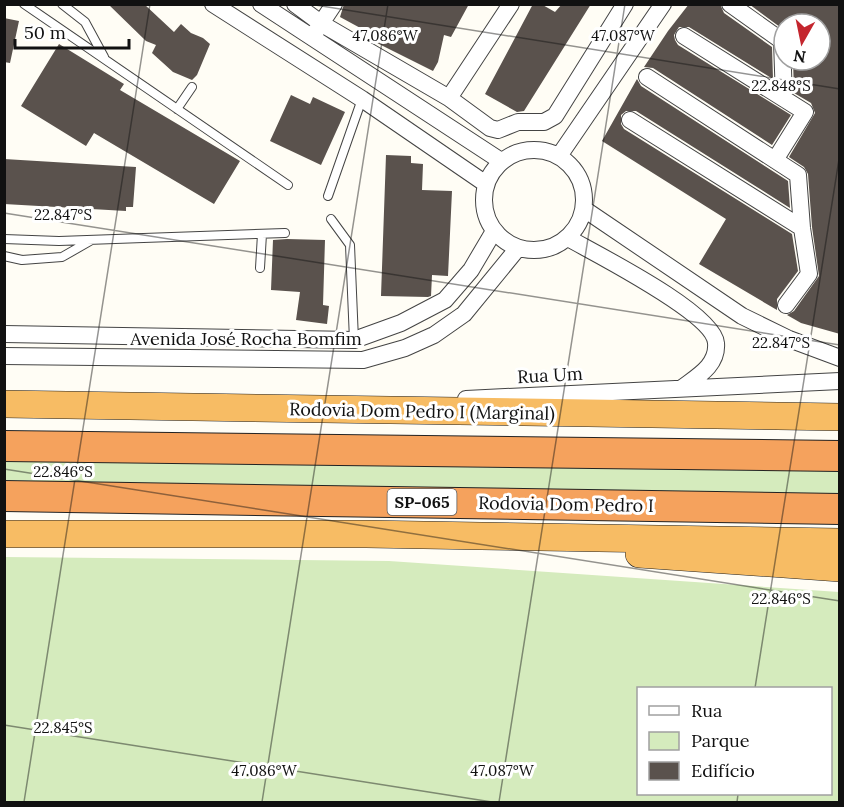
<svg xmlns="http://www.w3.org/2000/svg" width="844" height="807" font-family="Lora,serif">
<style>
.green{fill:#d5ebbd;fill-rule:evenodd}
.building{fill:#5a524d}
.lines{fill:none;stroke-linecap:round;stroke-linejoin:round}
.service-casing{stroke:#444;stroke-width:10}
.minor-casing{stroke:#444;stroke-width:18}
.trunk-casing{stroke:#222;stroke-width:28}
.motorway-casing{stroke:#222;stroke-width:32}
.service{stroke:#fff;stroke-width:8}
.minor{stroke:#fff;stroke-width:16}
.trunk{stroke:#f7bc64;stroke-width:27}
.motorway{stroke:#f5a25d;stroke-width:30}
.ticks{fill:none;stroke:#111;stroke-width:1.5;stroke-opacity:0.45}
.labels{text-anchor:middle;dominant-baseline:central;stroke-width:6;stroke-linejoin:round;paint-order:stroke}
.shield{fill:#fff;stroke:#585858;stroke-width:1.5}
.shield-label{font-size:16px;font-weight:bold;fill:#111}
.street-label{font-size:18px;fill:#111;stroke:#fff}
.ticks-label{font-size:15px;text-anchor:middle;fill:#111;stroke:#fff;stroke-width:6;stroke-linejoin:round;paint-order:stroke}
</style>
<rect width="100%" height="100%" fill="#fffdf5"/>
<path class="green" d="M5 458 840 471 839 496 5 485Z
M5 557 389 561 839 592V802H5ZM638 688H830V794H638Z"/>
<path class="building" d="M108 4H144L174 32 181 24 191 33 203 38 210 44 197 75 192 80 173 72 152 53 156 45 146 41Z
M344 4H469L451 37 444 35 438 62 433 71 373 41 375 32 364 30 340 17Z
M533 4H541L555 12 562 4H591L524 111 517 112 485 94Z
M689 4H720L724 13 772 47 773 79 689 27H679L674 35 675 40 678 45 791 115 772 145 653 68 644 67 668 31Z
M749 4H840V334L801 323 787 315 794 311 819 276 812 227 808 174 804 167 789 157 815 113 811 103 794 93 793 60H820V24H784V30Z
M4 18 19 21 10 63 4 62Z
M59 44 124 84 120 90 240 161 214 204 94 133 86 146 21 106Z
M637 79 641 86 788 181 790 208 636 111H626L621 115V124L624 129 792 234 798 271 777 299V310L699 264 726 219 602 141Z
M291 95 310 104 313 97 345 112 321 165 270 141Z
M386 155 411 156V163L423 164 422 190 452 191 448 276 432 275 431 296 428 297 381 296Z
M4 159 136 167 133 207H126V211L4 204Z
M287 239 325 240 323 305 329 306 327 324 296 320 300 292 271 290 273 240Z"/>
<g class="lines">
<defs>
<path id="service" d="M24 4 288 185
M62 4 85 22 104 57
M177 109 192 87
M328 196 362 99
M331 219 350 245 354 340
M4 239 59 241 285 233
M4 256 22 260 62 257 90 241
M260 268 262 234"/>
<path id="minor" d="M213 4 362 99 486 184
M261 4 501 161
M295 4 322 24 449 98 490 128 498 130 518 122H544L555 116 625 4
M730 4 782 41 784 99
M316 31 334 4
M684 36 805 112 775 160
M647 77 798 175 802 228 809 274 786 305
M449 98 511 4
M630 120 802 228
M484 200a50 50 0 1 1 100 0a50 50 0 1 1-100 0Z
M559 156 663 4
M584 209 742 316 789 339 840 358
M568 238C596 254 714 313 716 343 718 365 698 376 682 388
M4 334 354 340 401 323 445 300 471 270 494 231
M4 356 363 360 405 348 434 335 464 314 518 248
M466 399 840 381"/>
<path id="trunk" d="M4 404 840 417
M4 534H366L840 542
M639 554 840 568"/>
<path id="motorway" d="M4 446 840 456
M4 496 840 509"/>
</defs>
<use href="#service" class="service-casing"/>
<use href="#minor" class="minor-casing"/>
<use href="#trunk" class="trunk-casing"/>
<use href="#motorway" class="motorway-casing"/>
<use href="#service" class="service"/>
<use href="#minor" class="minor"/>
<use href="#trunk" class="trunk"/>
<use href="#motorway" class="motorway"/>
</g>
<path class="ticks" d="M309 4 840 89M4 213 840 345M4 469 840 601M755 688 840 153M4 725 492 802M24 802 150 4M262 802 388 4M499 802 625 4M737 802 738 794"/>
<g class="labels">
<rect class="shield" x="387.5" y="489" width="69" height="26" rx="4.5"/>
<g class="shield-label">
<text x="422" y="502">SP-065</text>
</g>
<g class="street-label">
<text x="246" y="338">Avenida José Rocha Bomfim</text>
<text transform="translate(550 375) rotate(-3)">Rua Um</text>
<text transform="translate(422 411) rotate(1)">Rodovia Dom Pedro I (Marginal)</text>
<text transform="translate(566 504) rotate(1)">Rodovia Dom Pedro I</text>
</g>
</g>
<g class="ticks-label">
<text x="385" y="41">47.086°W</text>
<text x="623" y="41">47.087°W</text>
<text x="781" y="91">22.848°S</text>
<text x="63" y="220">22.847°S</text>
<text x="781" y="348">22.847°S</text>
<text x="63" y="477">22.846°S</text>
<text x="781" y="604">22.846°S</text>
<text x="63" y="733">22.845°S</text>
<text x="264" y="776">47.086°W</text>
<text x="502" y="776">47.087°W</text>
</g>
<rect width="844" height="807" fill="none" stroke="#111111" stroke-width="12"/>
<rect x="637" y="687" width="195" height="108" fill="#ffffff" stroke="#a0a0a0" stroke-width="1.5"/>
<rect x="649" y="706" width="30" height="9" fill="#ffffff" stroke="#a0a0a0" stroke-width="1.5"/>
<text x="691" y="717" font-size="18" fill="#111111">Rua</text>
<rect x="649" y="732" width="30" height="18" fill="#d5ebbd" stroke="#a0a0a0" stroke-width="1.5"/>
<text x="691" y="747" font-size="18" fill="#111111">Parque</text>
<rect x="649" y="762" width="30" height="18" fill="#5a524d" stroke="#a0a0a0" stroke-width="1.5"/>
<text x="691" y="777" font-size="18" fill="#111111">Edifício</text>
<g transform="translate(802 42) rotate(189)"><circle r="28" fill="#ffffff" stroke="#a0a0a0" stroke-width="1.5"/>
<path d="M0-4.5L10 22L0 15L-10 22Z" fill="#c4262e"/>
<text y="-9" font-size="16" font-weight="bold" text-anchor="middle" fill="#111111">N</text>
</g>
<path d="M15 39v9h114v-9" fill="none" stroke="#111111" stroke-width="3"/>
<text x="24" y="39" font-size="18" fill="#111111" stroke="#ffffff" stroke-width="4.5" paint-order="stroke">50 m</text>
</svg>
